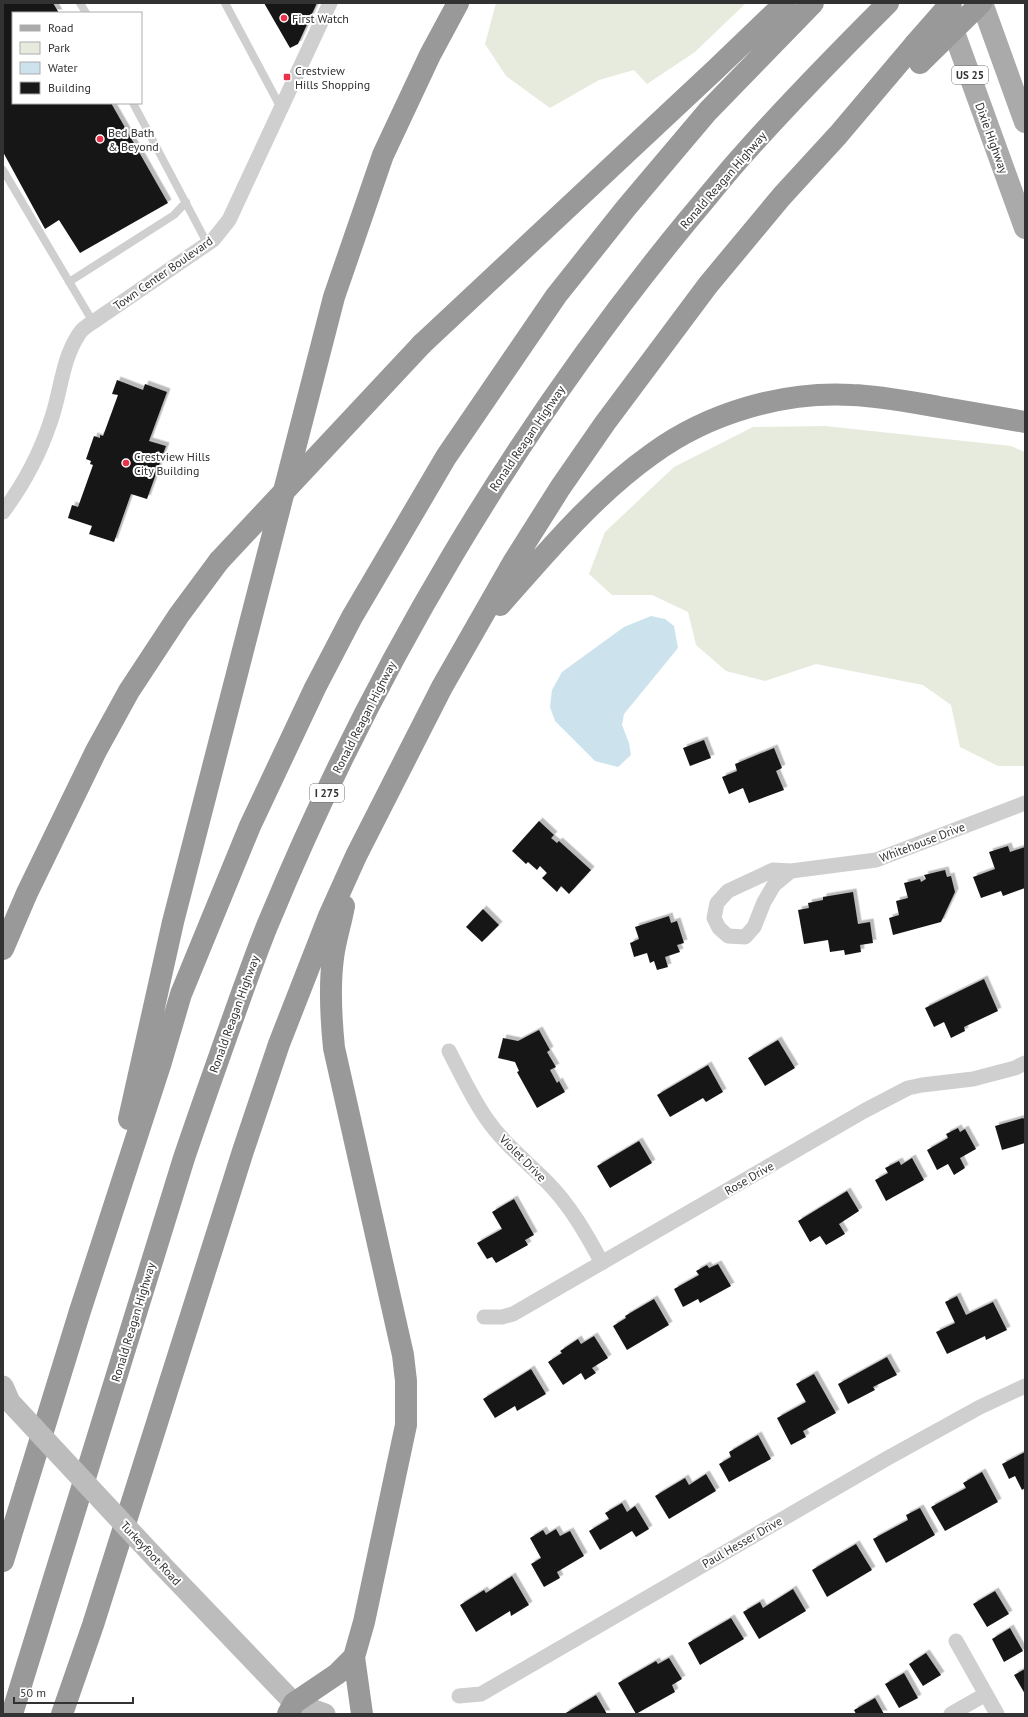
<svg xmlns="http://www.w3.org/2000/svg" width="1028" height="1717" font-family="'PT Sans',sans-serif">
<style>
.green{fill:#e6ebdd}
.water{fill:#cce3ee}
.building{fill:#191919;filter:url(#shadow)}
.lines{fill:none;stroke-linecap:round;stroke-linejoin:round}
.lane{stroke:#cfcfcf;stroke-width:8}
.street{stroke:#cfcfcf;stroke-width:15}
.secondary{stroke:#bcbcbc;stroke-width:21}
.primary{stroke:#aaa;stroke-width:22}
.highway{stroke:#999;stroke-width:22}
.secondary-bridge{stroke:#bcbcbc;stroke-width:21}
.highway-bridge{stroke:#999;stroke-width:22}
.poi-dot{fill:#ea324d;stroke:#fff;stroke-width:1.5}
.labels{text-anchor:middle;dominant-baseline:central;stroke-width:4;stroke-linejoin:round;paint-order:stroke}
.shield{fill:#fff;stroke:#707070;stroke-width:1}
.shield-label{font-size:11px;font-weight:bold;fill:#323232}
.poi-label{font-size:12px;fill:#323232;stroke:#fff;text-anchor:start}
.street-label{font-size:12px;fill:#323232;stroke:#fff}
</style>
<defs>
<filter id="shadow"><feDropShadow dx="3.5" dy="-3.5" stdDeviation="0" flood-color="#0004"/></filter>
</defs>
<rect width="100%" height="100%" fill="#fff"/>
<path class="green" d="M496 3H746L695 52 647 84 634 70 599 80 550 108 506 76 485 44Z
M825 426 1011 446 1025 452V766H998L960 747 951 705 923 685 816 664 765 681 726 671 696 645 688 612 652 595H612L589 574 605 532 674 467 753 427Z"/>
<path class="water" d="M651 616 665 619 674 626 678 648 624 714 622 725 629 743 631 755 618 767 595 761 555 721 550 707 552 690 562 672 624 627Z"/>
<path class="building" d="M3 3H53L59 13H13V103H111L168 203 80 253 59 220 45 229 3 152Z
M264 3H317L298 44 290 48Z
M117 380 143 390 145 384 167 392 149 441 166 446 147 499 131 494 114 542 89 534 92 526 68 518 72 505 78 507 93 465 90 464 91 461 86 459 94 436 100 438V435L103 436 118 395 112 394Z
M704 740 711 758 690 766 683 748Z
M774 748 782 768 776 771 784 790 749 803 743 788 729 794 722 777 737 771 735 764Z
M539 821 554 835 551 838 557 843 559 841 591 870 569 894 561 886 557 892 542 878 547 873 540 866 537 870 528 862 526 864 512 851Z
M1008 846 1010 852 1025 847V888L1003 896 1001 891 981 898 973 877 995 869 989 852Z
M945 870 947 877 951 876 955 892 941 922 893 935 889 918 899 915 896 901 908 898 904 883 920 879 921 882 926 879 924 875Z
M853 892 858 924 870 922 873 943 860 945 861 952 845 955 844 950 830 952 828 940 804 944 798 910 809 908 808 903 823 900V897Z
M483 909 499 925 482 942 466 927Z
M669 916 671 923 677 921 684 943 677 945 680 952 665 957 668 967 657 970 654 961 650 963 647 953 634 957 630 943 639 939 635 927Z
M984 979 998 1011 964 1027 965 1031 951 1038 944 1022 934 1027 925 1008Z
M539 1030 550 1050 547 1052 556 1067 550 1070 557 1083 559 1081 565 1092 537 1108 517 1072 519 1071 515 1062 498 1058 503 1038 518 1041Z
M778 1040 795 1068 765 1086 748 1058Z
M708 1065 723 1092 706 1102 703 1098 670 1117 657 1095Z
M1023 1118 1025 1120V1143L1002 1150 995 1126Z
M958 1128 960 1132 965 1129 976 1149 960 1158 965 1168 954 1175 948 1164 937 1170 927 1150 948 1138 946 1134Z
M639 1141 652 1163 610 1188 597 1166Z
M912 1158 924 1180 886 1201 875 1180 888 1173 885 1168 899 1161 901 1165Z
M847 1191 859 1211 839 1224 845 1234 826 1245 820 1236 810 1242 798 1221Z
M514 1199 534 1235 525 1240 528 1245 496 1263 492 1257 487 1259 477 1243 502 1229 492 1212Z
M718 1264 731 1286 700 1303 698 1299 683 1307 674 1289 699 1275 696 1271 707 1265 709 1268Z
M957 1296 966 1315 993 1302 1007 1330 986 1340 985 1336 947 1354 936 1332 955 1323 945 1302Z
M654 1299 669 1325 627 1350 613 1326 626 1318 625 1316Z
M594 1336 608 1358 592 1368 596 1373 585 1380 581 1373 563 1385 548 1362 562 1353 560 1351 578 1339 581 1344Z
M887 1357 897 1375 873 1387 875 1390 848 1404 838 1384Z
M531 1369 546 1394 517 1411 515 1406 495 1418 483 1399Z
M814 1374 836 1413 803 1431 806 1437 791 1445 777 1418 806 1402 796 1384Z
M758 1435 771 1459 729 1482 719 1464 731 1457 729 1452Z
M1025 1452V1488L1022 1490 1015 1476 1009 1479 1002 1464Z
M982 1472 998 1502 945 1531 931 1507 966 1488 963 1483Z
M706 1474 716 1491 669 1519 655 1496 685 1478 689 1485Z
M622 1503 627 1512 635 1506 649 1529 636 1537 632 1531 600 1550 589 1531 609 1519 605 1513Z
M920 1508 935 1535 886 1563 873 1539 908 1520 906 1515Z
M556 1529 560 1536 570 1531 584 1556 557 1572 560 1578 544 1587 531 1564 541 1558 530 1538 543 1530 546 1535Z
M856 1544 872 1570 827 1597 812 1570Z
M512 1576 529 1605 511 1616 510 1611 476 1632 460 1605 484 1590 486 1593Z
M793 1589 806 1611 759 1639 743 1612 760 1602 763 1608Z
M995 1591 1009 1614 987 1627 973 1604Z
M731 1618 744 1639 700 1665 688 1643Z
M1010 1628 1023 1651 1004 1662 992 1639Z
M926 1653 941 1675 923 1686 909 1664Z
M669 1658 682 1679 672 1685 675 1692 636 1714 618 1683 656 1661 658 1664Z
M1025 1669V1694L1014 1675Z
M904 1673 918 1698 899 1708 885 1684Z
M596 1695 607 1714H564Z
M875 1698 884 1714H856L854 1710Z"/>
<g class="lines">
<path class="lane" d="M80 3 86 13
M225 3 281 108
M133 103 207 243
M3 170 93 322
M69 282 174 215 186 202"/>
<path class="street" d="M3 512C23 485 39 456 50 423 61 394 61 361 79 334 82 329 88 325 93 322L213 240 229 220 330 3
M791 871 774 885 764 902 754 927 745 937 728 936 719 928 714 918 717 903 728 891 773 870 791 871 876 860 1025 803
M449 1051C460 1072 472 1098 486 1118 503 1143 526 1161 547 1182 570 1205 587 1235 602 1263
M484 1317H502L513 1314 864 1111 908 1088 922 1085 973 1079 1015 1068 1025 1063
M956 1641 997 1714
M459 1696 481 1694 886 1459 980 1407 1025 1386
M951 1714 986 1694"/>
<path class="secondary" d="M3 1386 10 1402
M161 1564 294 1703 325 1714"/>
<path class="primary" d="M982 3 1025 122
M947 13 1025 228"/>
<path class="highway" d="M422 344 715 70 785 3
M500 605C547 552 594 495 652 454 708 413 783 391 852 395 881 396 910 402 939 407 967 412 996 417 1025 422
M3 949 27 893 96 751 129 691 179 615 219 561
M129 1119 173 922 334 297 383 155 430 55 458 3
M3 1561 80 1311 161 1062 181 994 250 826 315 688 352 617 446 457 556 296 626 208 708 111 813 3
M354 1657 362 1714
M12 1714 184 1158C203 1102 223 1046 243 990 252 966 260 942 270 919 374 668 515 430 688 220 706 199 723 177 741 157 788 104 838 53 888 3
M62 1714 93 1625 243 1151 279 1044 329 916 356 856 442 687 514 561 560 488 605 423 708 285 782 196 838 135 915 44
M288 1714 294 1703 337 1674 354 1657 364 1622 406 1425V1381L403 1355 334 1048C331 1018 329 988 333 958 335 941 341 923 344 906"/>
<path class="secondary-bridge" d="M10 1402 161 1564"/>
<path class="highway-bridge" d="M915 44 951 3
M920 63 981 3
M219 561 422 344"/>
</g>
<g class="poi-dot">
<circle cx="284" cy="18" r="4"/>
<rect x="283" y="73" width="8" height="8" rx="2"/>
<circle cx="100" cy="139" r="4"/>
<circle cx="126" cy="463" r="4"/>
</g>
<g class="labels">
<g class="shield">
<rect x="952" y="66" width="36" height="18" rx="3"/>
<rect x="310" y="784" width="34" height="18" rx="3"/>
</g>
<g class="shield-label">
<text x="970" y="75">US 25</text>
<text x="327" y="793">I 275</text>
</g>
<g class="poi-label">
<text x="292" y="18">First Watch</text>
<text x="295" y="70">Crestview<tspan x="295" dy="14">Hills Shopping</tspan></text>
<text x="108" y="132">Bed Bath<tspan x="108" dy="14">&amp; Beyond</tspan></text>
<text x="134" y="456">Crestview Hills<tspan x="134" dy="14">City Building</tspan></text>
</g>
<g class="street-label">
<text transform="translate(992 138) rotate(70)">Dixie Highway</text>
<text transform="translate(723 180) rotate(-49)">Ronald Reagan Highway</text>
<text transform="translate(163 273) rotate(-35)">Town Center Boulevard</text>
<text transform="translate(527 438) rotate(-56)">Ronald Reagan Highway</text>
<text transform="translate(364 717) rotate(-63)">Ronald Reagan Highway</text>
<text transform="translate(922 842) rotate(-21)">Whitehouse Drive</text>
<text transform="translate(234 1014) rotate(-70)">Ronald Reagan Highway</text>
<text transform="translate(523 1158) rotate(45)">Violet Drive</text>
<text transform="translate(749 1178) rotate(-30)">Rose Drive</text>
<text transform="translate(133 1322) rotate(-73)">Ronald Reagan Highway</text>
<text transform="translate(742 1542) rotate(-30)">Paul Hesser Drive</text>
<text transform="translate(151 1553) rotate(47)">Turkeyfoot Road</text>
</g>
</g>
<rect width="1028" height="1717" fill="none" stroke="#323232" stroke-width="8"/>
<rect x="12" y="12" width="130" height="92" fill="#ffffff" stroke="#adadad"/>
<rect x="20" y="25" width="20" height="6" fill="#aaaaaa" stroke="#adadad"/>
<text x="48" y="32" font-size="12" fill="#323232">Road</text>
<rect x="20" y="42" width="20" height="12" fill="#e6ebdd" stroke="#adadad"/>
<text x="48" y="52" font-size="12" fill="#323232">Park</text>
<rect x="20" y="62" width="20" height="12" fill="#cce3ee" stroke="#adadad"/>
<text x="48" y="72" font-size="12" fill="#323232">Water</text>
<rect x="20" y="82" width="20" height="12" fill="#191919" stroke="#adadad"/>
<text x="48" y="92" font-size="12" fill="#323232">Building</text>
<path d="M14 1697v6h119v-6" fill="none" stroke="#323232" stroke-width="2"/>
<text x="20" y="1697" font-size="12" fill="#323232" stroke="#ffffff" stroke-width="3" paint-order="stroke">50 m</text>
</svg>
